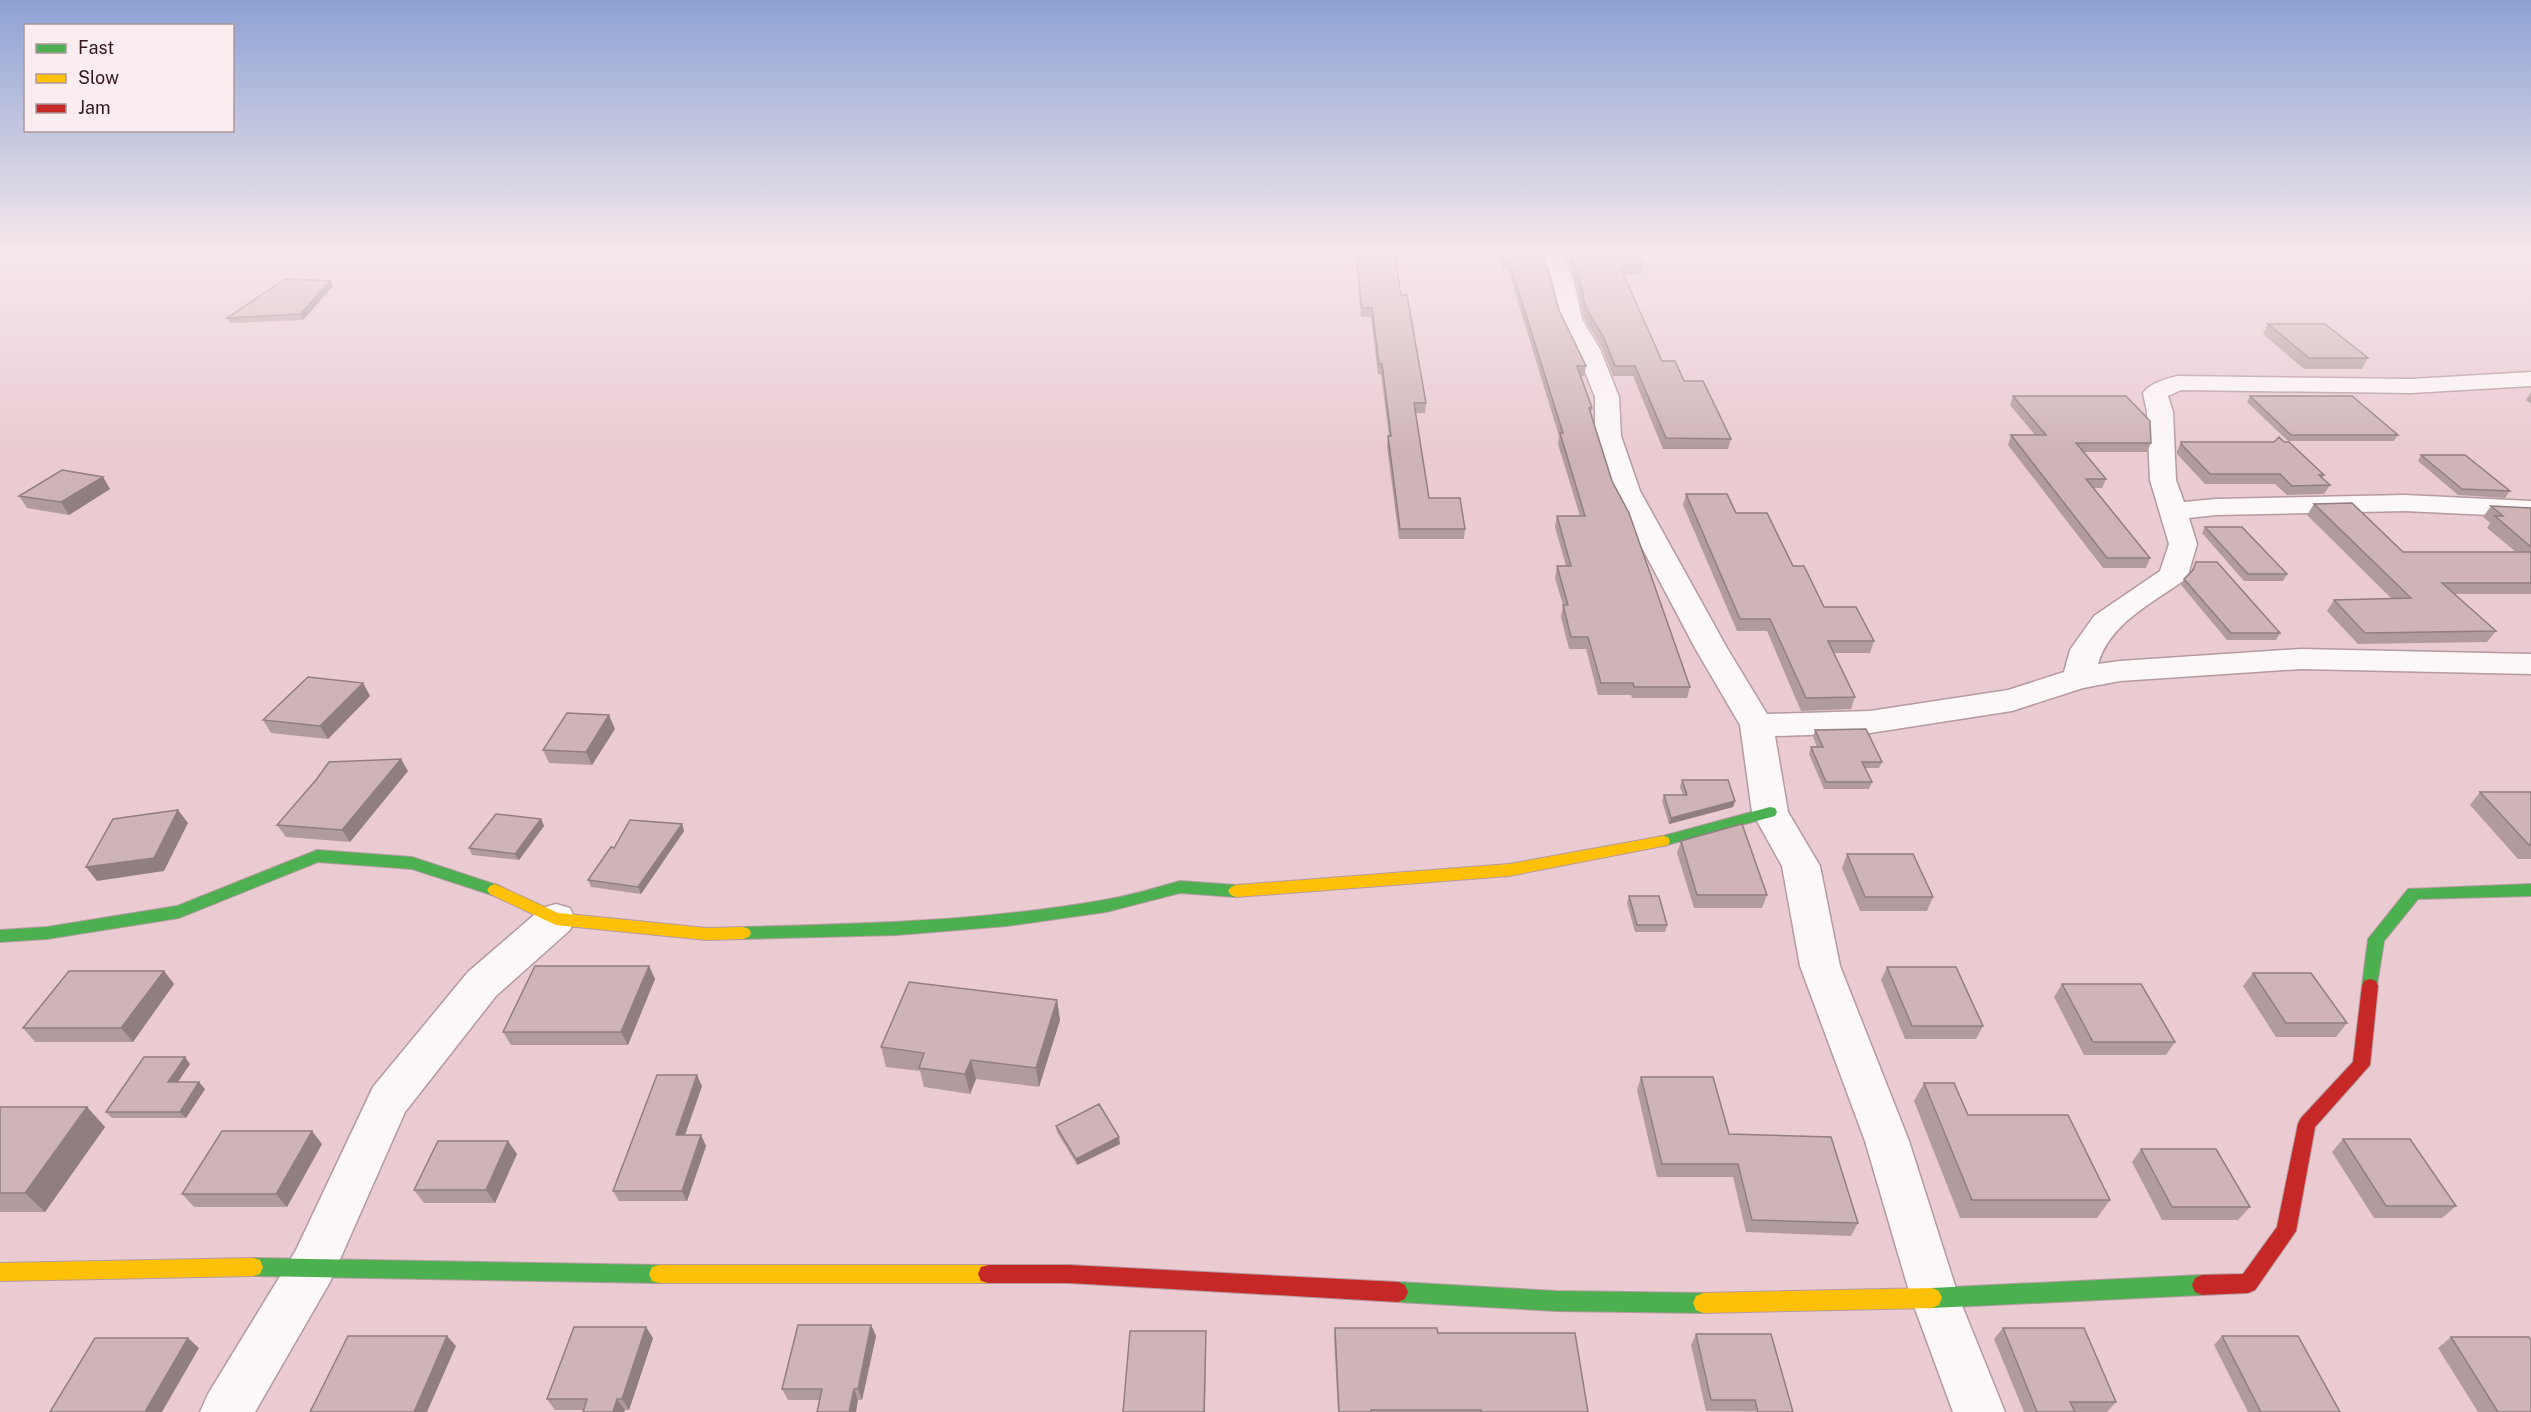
<svg xmlns="http://www.w3.org/2000/svg" width="2531" height="1412" font-family="'Public Sans',sans-serif">
<style>
.lines{fill:none;stroke-linecap:round;stroke-linejoin:round}
.street-casing{stroke:#b59aa0;stroke-width:3}
.fast-casing{stroke:#b59aa0;stroke-width:2}
.slow-casing{stroke:#b59aa0;stroke-width:2}
.jam-casing{stroke:#b59aa0;stroke-width:2}
.street{fill:#fcf7f8;fill-rule:evenodd}
.fast{fill:#4caf50;fill-rule:evenodd}
.slow{fill:#ffc107;fill-rule:evenodd}
.jam{fill:#c62828;fill-rule:evenodd}
.wall{fill:#b29b9d}
.shaded-wall{fill:#917e80}
.building{fill:#cfb4b7;stroke:#917e80;stroke-width:1.5}
</style>
<rect width="100%" height="100%" fill="#eacbd2"/>
<g class="lines">
<defs>
<path id="street" d="M1541 251H1562L1574 283 1582 319 1600 349 1619 397 1621 436 1640 491 1727 648 1767 714 1870 711 2008 690 2064 672 2070 650 2094 616 2160 571 2169 544 2150 480 2147 412 2143 393C2150 383 2166 379 2177 376L2411 379 2531 372V386L2411 393 2181 390 2168 396 2173 412 2176 480 2184 502 2216 499 2405 495 2531 501V517L2405 511 2216 515 2189 518 2197 544 2188 575 2183 581C2151 604 2109 624 2098 664L2120 661 2301 649 2531 654V674L2301 669 2120 681 2083 688 2012 711 1870 733 1775 736 1788 812 1820 866 1840 966 1909 1141 1959 1298 2005 1412H1953L1911 1298 1865 1141 1800 966 1782 866 1752 812 1740 725 1695 648 1612 491 1595 436V397L1576 349 1560 319 1552 283Z
M556 904 570 908 575 919 570 930 496 996 405 1112 330 1282 255 1412H200L208 1394 296 1250 373 1087 468 972 542 908Z"/>
<path id="fast" d="M1770 807 1775 808 1777 812 1775 816 1663 846 1658 845 1656 841 1658 837 1663 836Z
M317 850 412 857 500 886 503 890 500 894 495 896 412 869 318 862 179 918 47 939 0 942V930L47 927 177 906Z
M1180 881 1236 885 1241 887 1244 891 1241 895 1236 897 1180 893 1106 912 1007 926 897 935 743 939 737 937 735 933 737 929 743 927C864 924 985 921 1104 900 1130 896 1155 888 1180 881Z
M2531 884V896L2418 899 2384 941 2376 991 2370 993 2364 991 2362 986 2368 939 2408 889Z
M253 1258 659 1265 666 1267 669 1274 666 1281 659 1283 253 1276 246 1274 243 1267 246 1260Z
M2202 1275 2209 1278 2212 1285 2209 1292 2202 1295 1932 1308 1925 1305 1922 1298 1925 1291 1932 1288Z
M1398 1282 1556 1291 1703 1293 1710 1296 1713 1303 1710 1310 1703 1313 1556 1311 1398 1302 1391 1299 1388 1292 1391 1285Z"/>
<path id="slow" d="M1663 836 1668 837 1670 841 1668 845 1509 876 1236 897 1231 895 1228 891 1231 887 1236 885 1509 864Z
M495 884 558 913 707 928 743 927 749 929 751 933 749 937 743 939 707 940 556 925 490 894 487 890 490 886Z
M253 1258 260 1260 263 1267 260 1274 253 1276 0 1281V1263Z
M659 1265H988L995 1267 998 1274 995 1281 988 1283H659L652 1281 649 1274 652 1267Z
M1932 1288 1939 1291 1942 1298 1939 1305 1932 1308 1703 1313 1696 1310 1693 1303 1696 1296 1703 1293Z"/>
<path id="jam" d="M2370 979 2376 981 2378 986 2370 1065 2315 1127 2296 1231 2255 1290 2248 1293 2202 1295 2195 1292 2192 1285 2195 1278 2202 1275 2243 1274 2277 1227 2298 1124 2301 1118 2353 1062 2362 986 2364 981Z
M988 1265H1069L1398 1282 1405 1285 1408 1292 1405 1299 1398 1302 1069 1283H988L981 1281 978 1274 981 1267Z"/>
</defs>
<use href="#street" class="street-casing"/>
<use href="#fast" class="fast-casing"/>
<use href="#slow" class="slow-casing"/>
<use href="#jam" class="jam-casing"/>
<use href="#street" class="street"/>
<use href="#fast" class="fast"/>
<use href="#slow" class="slow"/>
<use href="#jam" class="jam"/>
</g>
<path class="wall" d="M1355 251H1394L1401 295 1426 403 1425 413H1415L1429 498 1465 529 1464 539H1399L1387 446 1388 436H1389L1381 374H1378L1371 317H1361Z
M1497 251H1543L1559 310 1586 366 1584 376H1581L1592 408 1591 415 1612 481 1690 687 1687 698H1632L1631 695H1598L1586 649H1569L1561 617 1563 605 1555 578 1557 566H1566L1555 527 1557 516H1580L1558 444 1559 436 1508 270H1503Z
M1565 251H1638V254L1643 265 1641 275H1624L1662 361 1684 381 1731 439 1728 449H1663L1633 376H1613L1602 348 1584 318 1576 283Z
M330 281 333 286 303 320 230 323 227 318Z
M2268 324 2368 358 2362 369H2304L2263 334Z
M2531 392V404L2526 400Z
M2013 396 2151 443 2147 452H2084L2106 479 2102 488H2094L2150 558 2146 568H2103L2008 445 2011 435H2035L2010 405Z
M2250 396 2398 435 2394 441H2288L2247 402Z
M2181 442 2324 475 2322 478 2330 485 2324 494 2287 495 2275 484H2205L2177 454V451Z
M2421 455 2510 491 2505 498 2458 495 2418 461Z
M103 477 110 489 69 515 27 508 19 496Z
M1686 494 1736 513 1793 566 1824 607 1874 641 1870 653H1834L1855 697 1851 709 1801 711 1767 631H1737L1683 505Z
M2314 504 2403 552H2516L2487 528 2490 523 2483 517 2491 506 2531 508V594H2455L2496 631 2487 642 2358 644 2327 611 2334 600 2392 599 2307 515Z
M2205 527 2287 574 2283 581H2244L2202 533Z
M2196 562 2280 633 2276 640H2227L2181 585 2184 579 2191 572Z
M363 683 370 696 328 739 271 733 263 720Z
M615 729 592 765 549 763 543 750Z
M1815 730 1882 762 1879 768H1866L1872 782 1869 789H1824L1809 754 1811 747H1817L1813 737Z
M408 771 350 842 286 837 277 825Z
M1682 780 1735 801 1733 807 1669 824 1662 801 1664 795H1683L1680 787Z
M2480 792H2531V859H2518L2470 805Z
M541 819 544 826 519 860 472 855 469 848Z
M682 824 684 831 641 894 591 887 588 880 614 848Z
M1681 841 1767 895 1762 908H1694L1677 853Z
M1847 854 1933 897 1927 911H1860L1842 868Z
M1629 896 1667 925 1665 932H1635L1627 903Z
M649 966 655 979 628 1045H511L503 1032Z
M1887 967 1983 1026 1976 1039H1905L1881 980Z
M164 971 174 984 133 1042H35L23 1028Z
M2253 973 2347 1023 2336 1037H2276L2243 986Z
M2062 984 2175 1042 2166 1055H2084L2054 997Z
M1057 1000 1060 1020 1039 1087 976 1079 970 1094 924 1087 920 1071 886 1067 881 1047Z
M190 1064 178 1082 205 1089 186 1118H112L106 1112Z
M1641 1077 1729 1134 1858 1223 1851 1236 1746 1232 1733 1177H1657L1637 1090Z
M1924 1083 1968 1115 2110 1200 2097 1218H1960L1914 1101Z
M702 1086 685 1135H701L706 1146 687 1201H619L613 1191Z
M0 1107H87L105 1127 45 1212H0Z
M1056 1126 1120 1144 1077 1165 1057 1132Z
M2343 1139 2456 1206 2442 1218H2374L2332 1152Z
M508 1141 517 1154 495 1203H424L414 1190Z
M322 1144 287 1207H194L182 1194Z
M2141 1149 2250 1207 2238 1220H2162L2132 1162Z
M871 1325 876 1336 862 1400H788L782 1389Z
M1335 1328 1438 1333 1588 1412H1338L1334 1338Z
M2003 1328 2116 1402 2107 1412H2024L1994 1339Z
M1696 1334 1793 1412 1706 1411 1691 1345Z
M2222 1336 2340 1412H2248L2214 1345Z
M2451 1337 2531 1412H2478L2438 1348Z
M653 1338 629 1410H625L624 1412H583L584 1410H555L547 1399Z"/>
<path class="shaded-wall" d="M330 281 333 286 303 320 300 314Z
M103 477 110 489 69 515 61 502Z
M363 683 370 696 328 739 320 726Z
M609 715 615 729 592 765 586 752Z
M401 759 408 771 350 842 342 830Z
M1735 801 1733 807 1669 824 1671 818Z
M178 810 188 823 164 871 97 881 86 867Z
M541 819 544 826 519 860 515 854Z
M682 824 684 831 641 894 638 887Z
M649 966 655 979 628 1045 621 1032Z
M164 971 174 984 133 1042 121 1028Z
M1057 1000 1060 1020 1039 1087 1036 1068Z
M185 1057 190 1064 173 1089 168 1082Z
M971 1060 976 1079 970 1094 965 1074Z
M697 1075 702 1086 681 1146 676 1135Z
M199 1082 205 1089 186 1118 180 1112Z
M87 1107 105 1127 45 1212 25 1193Z
M312 1131 322 1144 287 1207 276 1194Z
M701 1135 706 1146 687 1201 682 1191Z
M1119 1137 1120 1144 1077 1165 1076 1159Z
M508 1141 517 1154 495 1203 486 1190Z
M871 1325 876 1336 862 1400 858 1389Z
M646 1327 653 1338 629 1410 622 1399Z
M1206 1331 1205 1412H1204Z
M447 1336 456 1346 427 1412H414Z
M188 1338 199 1348 162 1412H145Z
M854 1389 858 1400 856 1412H849Z
M617 1399 625 1410 624 1412H613Z"/>
<path class="building" d="M1356 251H1394L1401 295H1407L1426 403H1414L1429 498H1460L1465 529H1400L1388 436H1391L1382 364H1379L1372 308H1362Z
M1501 251H1543L1559 310 1586 366H1577L1592 408H1589L1612 481 1629 513 1690 687H1634L1633 683H1601L1588 637H1571L1563 605H1568L1557 566H1571L1557 516H1585L1560 433H1563L1509 261H1504Z
M1569 251H1636L1643 265H1623L1625 269H1621L1662 361H1675L1684 381H1703L1731 439 1666 438 1635 366H1615L1604 338 1586 308 1578 273Z
M285 279 330 281 300 314 227 318Z
M2268 324H2325L2368 358H2309Z
M2013 396H2126L2150 421 2151 443H2076L2106 479H2086L2150 558H2107L2011 435H2046Z
M2250 396H2352L2398 435H2291Z
M2279 437 2284 442H2289L2324 475H2319L2330 485 2292 486 2280 474H2210L2182 445 2181 442H2274Z
M2421 455H2465L2510 491 2462 489Z
M62 470 103 477 61 502 19 496Z
M1686 494H1727L1736 513H1767L1793 566H1804L1824 607H1856L1874 641H1828L1855 697 1806 698 1770 619H1740Z
M2352 503 2403 552H2531V583H2442L2496 631 2365 633 2334 600 2411 598 2314 504Z
M2491 506 2531 508V547L2495 516H2503Z
M2205 527H2242L2287 574H2248Z
M2196 562H2217L2280 633H2231L2184 579 2193 570Z
M308 677 363 683 320 726 263 720Z
M567 713 609 715 586 752 543 750Z
M1866 729 1882 762H1862L1872 782H1826L1811 747H1823L1815 730Z
M401 759 342 830 277 825 316 780 329 762Z
M1682 780H1728L1735 801 1671 818 1664 795H1687Z
M2480 792H2531V845H2529Z
M178 810 154 858 86 867 113 819Z
M496 814 541 819 515 854 469 848Z
M630 820 682 824 638 887 588 880 611 847 614 848Z
M1742 824 1767 895H1697L1681 841Z
M1847 854H1913L1933 897H1865Z
M1629 896H1659L1667 925H1637Z
M535 966H649L621 1032H503Z
M1887 967H1956L1983 1026H1912Z
M69 971H164L121 1028H23Z
M2253 973H2311L2347 1023H2286Z
M909 982 1057 1000 1036 1068 971 1060 965 1074 919 1068 924 1053 881 1047Z
M2062 984H2141L2175 1042H2093Z
M144 1057H185L168 1082H199L180 1112H106Z
M657 1075H697L676 1135H701L682 1191H613Z
M1641 1077H1713L1729 1134 1831 1137 1858 1223 1752 1220 1738 1164H1662Z
M1924 1083H1954L1968 1115H2068L2110 1200H1972Z
M1099 1104 1119 1137 1076 1159 1056 1126Z
M0 1107H87L25 1193H0Z
M222 1131H312L276 1194H182Z
M2343 1139H2410L2456 1206H2386Z
M438 1141H508L486 1190H414Z
M2141 1149H2216L2250 1207H2172Z
M798 1325H871L858 1389H854L849 1412H817L822 1389H782Z
M574 1327H646L622 1399H617L613 1412H583L587 1399H547Z
M1335 1328H1437L1438 1333H1575L1588 1412H1481V1410H1371V1412H1339Z
M2003 1328H2084L2116 1402H2070L2075 1412H2037Z
M1130 1331H1206L1204 1412H1123Z
M1696 1334H1771L1793 1412H1758L1755 1400H1711Z
M348 1336H447L414 1412H310Z
M2222 1336H2298L2340 1412H2261Z
M2451 1337H2529L2531 1340V1412H2498Z
M95 1338H188L145 1412H50Z"/>
<linearGradient id="sky" x2="0" y2="1"><stop stop-color="#8da2d4"/><stop offset="0.56" stop-color="#f6e8eb"/><stop offset="1" stop-color="#f6e8eb" stop-opacity="0"/></linearGradient>
<rect width="2531" height="449" fill="url(#sky)"/>
<rect x="24" y="24" width="210" height="108" fill="#fbecef" stroke="#ab989c" stroke-width="1.5"/>
<rect x="36" y="44" width="30" height="9" fill="#4caf50" stroke="#ab989c" stroke-width="1.5"/>
<text x="78" y="54" font-size="18" fill="#331920">Fast</text>
<rect x="36" y="74" width="30" height="9" fill="#ffc107" stroke="#ab989c" stroke-width="1.5"/>
<text x="78" y="84" font-size="18" fill="#331920">Slow</text>
<rect x="36" y="104" width="30" height="9" fill="#c62828" stroke="#ab989c" stroke-width="1.5"/>
<text x="78" y="114" font-size="18" fill="#331920">Jam</text>
</svg>
